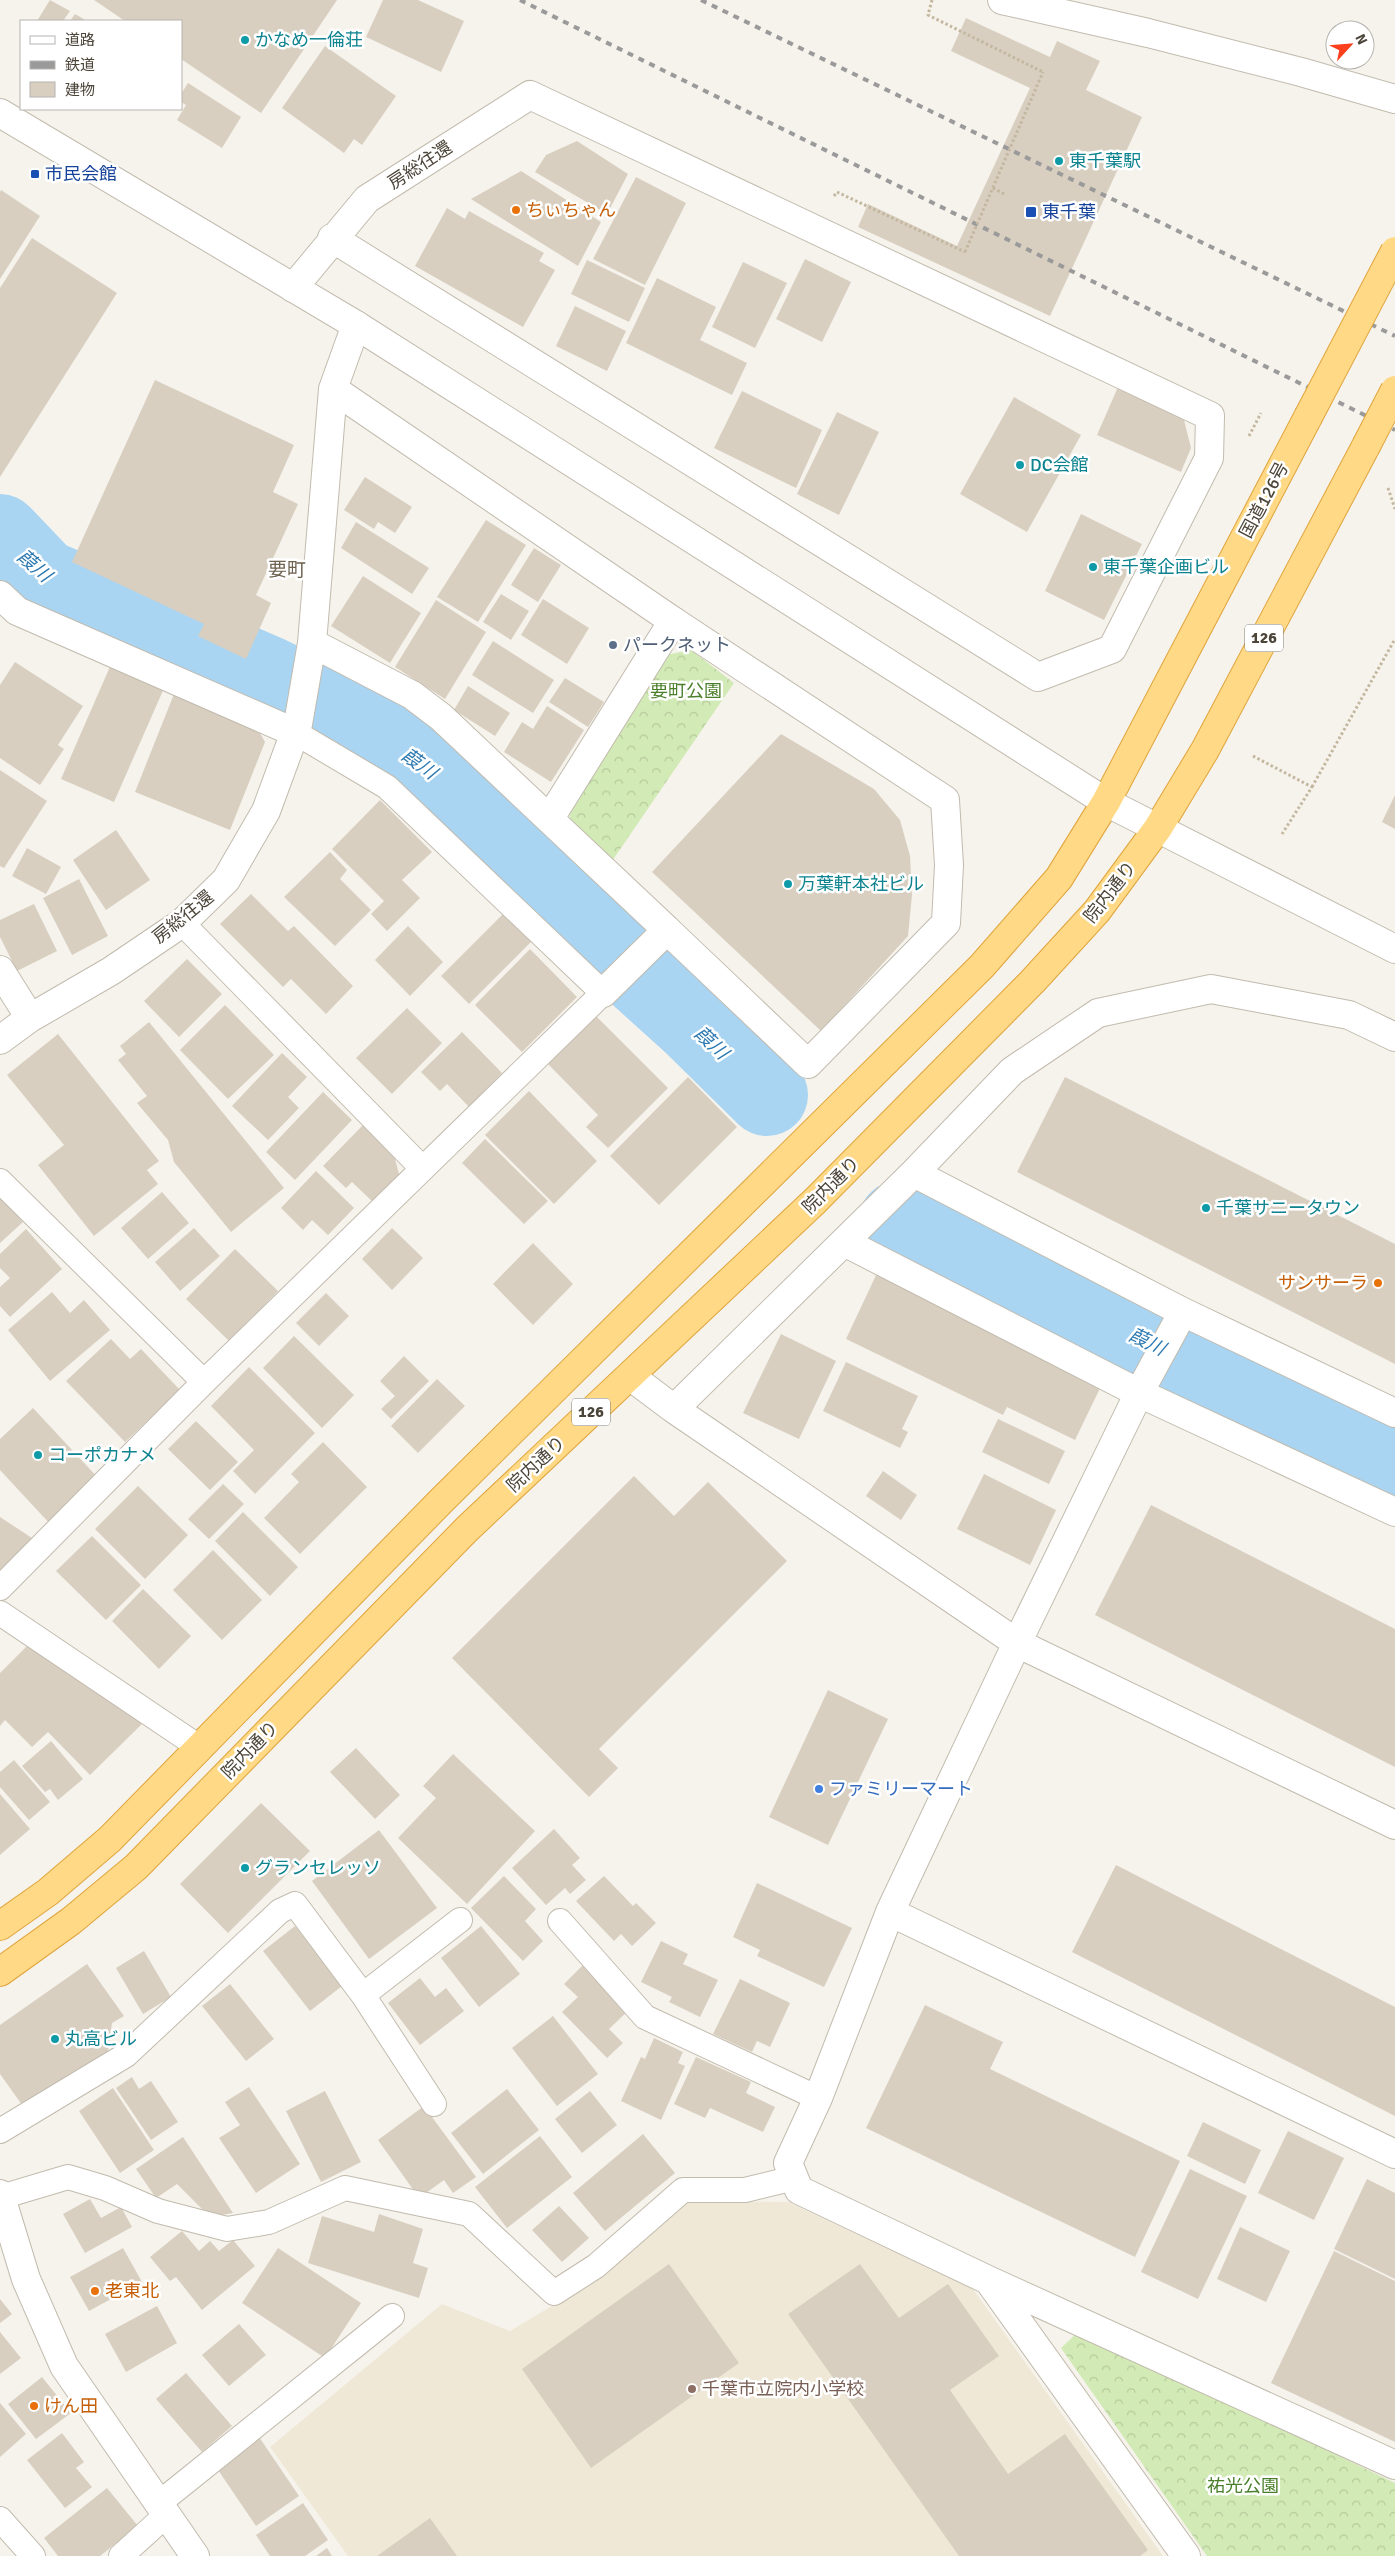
<svg xmlns="http://www.w3.org/2000/svg" width="1395" height="2556" font-family="Signika,'Noto Sans JP',sans-serif">
<style>
.education{fill:#efe8d6}
.forest{fill:url(#forest-crowns)}
.lines{fill:none;stroke-linecap:round;stroke-linejoin:round}
.river{stroke:#a9d4f2;stroke-width:82}
.building{fill:#d8cfc1}
.service-casing{stroke:#c2bbae;stroke-width:26}
.pedestrian-casing{stroke:#c2bbae;stroke-width:30}
.minor-casing{stroke:#c2bbae;stroke-width:30}
.tertiary-casing{stroke:#c2bbae;stroke-width:30}
.trunk-casing{stroke:#e0a43c;stroke-width:30}
.path{stroke:#c4b79f;stroke-width:3;stroke-dasharray:2.5 2.5;stroke-linecap:butt}
.service{stroke:#fff;stroke-width:24}
.pedestrian{stroke:#fff;stroke-width:28}
.minor{stroke:#fff;stroke-width:28}
.tertiary{stroke:#fff;stroke-width:28}
.trunk{stroke:#ffd985;stroke-width:28}
.rail{stroke:#9a9a9a;stroke-width:4;stroke-dasharray:6 6;stroke-linecap:butt}
.trunk-bridge-casing{stroke:#e0a43c;stroke-width:30;stroke-linecap:butt}
.path-bridge{stroke:#c4b79f;stroke-width:3;stroke-dasharray:2.5 2.5;stroke-linecap:butt}
.trunk-bridge{stroke:#ffd985;stroke-width:28}
.culture-dot{fill:#0f9aa8;stroke:#fff;stroke-width:2}
.transit-dot{fill:#1a4fb4;stroke:#fff;stroke-width:2}
.food-dot{fill:#e8710a;stroke:#fff;stroke-width:2}
.service-dot{fill:#5c6f8a;stroke:#fff;stroke-width:2}
.shop-dot{fill:#3f7fe0;stroke:#fff;stroke-width:2}
.education-dot{fill:#8d6e63;stroke:#fff;stroke-width:2}
.labels{text-anchor:middle;dominant-baseline:central;stroke-width:5;stroke-linejoin:round;paint-order:stroke}
.shield{fill:#fff;stroke:#817c74;stroke-width:1}
.shield-label{font-size:16px;font-weight:bold;fill:#4b4439}
.culture-label{font-size:18px;fill:#0d838f;stroke:#fff;text-anchor:start}
.street-label{font-size:18px;fill:#4b4439;stroke:#fff}
.transit-label{font-size:18px;fill:#164399;stroke:#fff;text-anchor:start}
.food-label{font-size:18px;fill:#c56008;stroke:#fff;text-anchor:start}
.service-label{font-size:18px;fill:#4e5e75;stroke:#fff;text-anchor:start}
.park-label{font-size:18px;fill:#4a7f2a;stroke:#fff}
.shop-label{font-size:18px;fill:#366cbe;stroke:#fff;text-anchor:start}
.education-label{font-size:18px;fill:#785e54;stroke:#fff;text-anchor:start}
.water-label{font-size:19px;font-style:italic;fill:#2e7ab2;stroke:#fff}
.neighbourhood-label{font-size:19px;fill:#6e6250;stroke:#fff}
</style>
<defs>
<pattern id="forest-crowns" width="20" height="18" patternUnits="userSpaceOnUse" patternTransform="scale(1.25)"><rect width="20" height="18" fill="#d2eab5"/><path d="M2 6a3 3 0 1 1 6 0M12 15a3 3 0 1 1 6 0" fill="none" stroke="#b6ca9c"/></pattern>
</defs>
<rect width="100%" height="100%" fill="#f6f3ec"/>
<path class="education" d="M681 2201 788 2202 973 2289 1163 2556H348L270 2447 442 2304 510 2331 602 2276Z"/>
<path class="forest" d="M691 650 734 683 610 864 571 826 569 809 666 655Z
M1079 2331 1395 2483V2556H1207L1061 2348Z"/>
<g class="lines">
<path class="river" d="M0 535 43 580 268 677 360 723 431 770 582 922 694 1023 767 1095
M899 1222 1208 1369 1395 1461"/>
</g>
<path class="building" d="M50 0 70 11 63 21H37Z
M94 0H337L261 113 181 59V21H125Z
M383 0H418L464 21 441 72 366 37Z
M75 14 87 21H70Z
M966 18 1050 57 1057 41 1100 61 1086 90 1142 117 1050 316 858 227 868 204 957 246 1030 88 951 51Z
M325 46 396 96 362 145 354 139 344 153 282 108Z
M188 83 241 117 222 148 177 120 186 105 181 102V94Z
M577 141 628 174 607 214 535 172 546 155Z
M521 171 601 222 578 266 471 199Z
M636 177 686 203 645 285 593 259Z
M1 190 40 216 0 279V192Z
M447 208 465 219 469 211 544 253 539 261 555 270 523 327 415 266Z
M32 238 117 293 0 477V288Z
M805 259 851 282 822 342 776 319Z
M587 260 645 288 629 322 571 294Z
M743 262 787 283 755 348 712 327Z
M657 278 716 307 700 340 747 363 732 395 626 343Z
M575 306 626 331 607 371 556 346Z
M155 380 294 445 273 492 298 504 256 595 271 603 246 659 198 636 204 624 72 562Z
M1118 387 1183 416 1191 448 1181 472 1097 435Z
M742 391 822 430 796 488 714 448Z
M1014 397 1081 435 1027 532 960 494Z
M837 412 879 432 839 515 797 494Z
M365 477 412 507 395 533 378 522 374 529 344 510Z
M1081 514 1142 544 1104 620 1045 591Z
M486 520 526 545 478 622 437 597Z
M356 522 429 568 412 594 341 548Z
M534 548 561 565 538 602 511 585Z
M363 576 421 613 390 663 331 626Z
M501 594 529 611 511 640 483 622Z
M543 599 589 628 567 664 521 635Z
M436 600 486 632 445 699 395 667Z
M493 641 554 680 533 713 472 675Z
M15 662 83 706 58 745 64 749 40 785 0 758V685Z
M112 662 165 686 114 802 61 779Z
M565 678 604 702 588 727 549 702Z
M468 686 510 713 495 736 454 710Z
M174 694 257 728 265 742 230 830 135 792Z
M547 706 584 730 551 782 504 752 522 722 533 729Z
M781 734 874 789 900 820 910 856 912 895 908 936 821 1031 652 872Z
M0 770 47 801 4 868 0 866Z
M1395 795V829L1382 822Z
M380 800 432 852 402 880 420 898 387 931 371 914 384 901 332 849Z
M116 830 150 880 106 910 73 860Z
M27 848 61 867 46 894 12 876Z
M330 852 347 870 340 879 371 910 335 946 284 897Z
M79 879 108 936 72 955 43 898Z
M251 894 288 931 294 926 353 986 326 1014 291 979 283 987 220 924Z
M34 904 57 951 17 971 0 937V920Z
M504 913 532 941 469 1004 441 976Z
M408 926 443 962 410 996 375 960Z
M530 949 577 997 522 1052 475 1005Z
M187 959 222 994 179 1037 144 1001Z
M225 1005 274 1055 228 1099 180 1050Z
M407 1008 442 1043 392 1094 356 1058Z
M596 1016 668 1088 608 1148 586 1127 598 1115 548 1064Z
M149 1022 284 1188 231 1232 174 1162 168 1140 137 1103 147 1096 118 1060 126 1054 120 1046Z
M462 1032 502 1073 469 1107 447 1084 440 1091 421 1072Z
M58 1034 159 1161 147 1170 158 1184 94 1236 38 1165 64 1145 7 1075Z
M282 1053 307 1077 288 1097 299 1108 268 1140 232 1106Z
M688 1077 737 1127 659 1205 610 1156Z
M1065 1077 1395 1244V1364L1017 1172Z
M529 1091 597 1161 554 1204 485 1135Z
M323 1092 352 1120 295 1180 266 1152Z
M363 1125 394 1155 400 1178 375 1204 352 1182 346 1188 323 1166Z
M485 1139 548 1201 524 1224 462 1163Z
M316 1171 354 1208 328 1235 312 1220 303 1230 281 1208Z
M162 1192 189 1223 148 1259 121 1228Z
M0 1198 23 1222 0 1243Z
M194 1228 220 1256 180 1291 155 1262Z
M392 1228 423 1258 392 1290 362 1259Z
M26 1229 62 1269 10 1317 0 1306V1287L10 1278 0 1268V1254Z
M533 1243 573 1284 533 1325 493 1284Z
M235 1249 278 1291 229 1341 186 1299Z
M878 1271 1104 1380 1075 1440 1007 1407 1003 1415 846 1339Z
M52 1292 70 1313 84 1300 110 1330 50 1381 8 1330Z
M326 1293 349 1316 319 1346 296 1323Z
M781 1334 836 1361 799 1439 743 1413Z
M294 1336 354 1395 322 1428 263 1368Z
M111 1339 130 1359 141 1349 180 1390 125 1442 66 1381Z
M404 1356 429 1381 391 1419 381 1409 395 1396 380 1381Z
M846 1362 918 1396 902 1429 908 1432 900 1448 823 1411Z
M249 1367 315 1433 255 1494 233 1471 254 1450 211 1406Z
M437 1379 465 1406 418 1453 391 1426Z
M33 1408 99 1479 51 1525 0 1470V1439Z
M998 1419 1065 1451 1049 1484 982 1452Z
M196 1421 238 1462 210 1490 168 1449Z
M323 1442 367 1487 300 1554 264 1518 299 1482 291 1474Z
M883 1471 917 1495 901 1520 866 1496Z
M984 1474 1056 1510 1030 1565 957 1529Z
M634 1476 674 1516 708 1482 787 1561 599 1749 618 1768 589 1797 452 1658Z
M223 1484 244 1504 209 1539 188 1519Z
M138 1486 188 1535 145 1579 95 1529Z
M1151 1505 1395 1629V1767L1095 1615Z
M243 1512 298 1567 270 1596 215 1541Z
M0 1517 35 1540 0 1578Z
M92 1536 141 1585 106 1620 56 1571Z
M213 1550 262 1600 222 1640 173 1590Z
M143 1589 191 1636 159 1669 112 1621Z
M27 1646 143 1723 90 1775 48 1732 32 1747 5 1720 0 1726V1673Z
M828 1690 888 1719 828 1845 769 1817Z
M51 1741 83 1779 58 1800 50 1789 45 1792 22 1766Z
M356 1748 400 1795 375 1819 330 1772Z
M453 1754 535 1831 467 1904 398 1838 436 1798 423 1786Z
M14 1760 50 1802 29 1820 0 1787V1772Z
M0 1794 30 1829 0 1855Z
M261 1803 310 1851 228 1933 180 1884Z
M554 1829 580 1858 572 1865 586 1880 570 1894 565 1888 546 1905 512 1868Z
M379 1830 437 1908 369 1959 312 1881Z
M1116 1865 1395 2007V2116L1072 1952Z
M504 1876 536 1909 525 1921 543 1941 523 1961 471 1908Z
M604 1876 633 1906 636 1903 656 1923 632 1946 621 1934 614 1941 576 1901Z
M757 1883 852 1928 824 1987 757 1956 760 1950 733 1937Z
M295 1926 342 1986 310 2011 263 1951Z
M481 1926 520 1974 479 2007 441 1958Z
M661 1941 688 1954 683 1964 718 1980 700 2017 669 2002 672 1997 641 1982Z
M144 1951 171 1997 143 2014 116 1968Z
M585 1963 630 2009 609 2029 623 2043 607 2058 562 2012 578 1997 564 1984Z
M87 1964 124 2016 112 2023 108 2052 25 2109 0 2074V2025Z
M420 1978 435 1997 446 1988 464 2011 420 2045 388 2003Z
M740 1979 790 2003 770 2047 757 2041 752 2052 713 2034Z
M230 1984 274 2039 246 2061 202 2006Z
M925 2005 1003 2042 990 2069 1180 2161 1135 2257 866 2128Z
M553 2016 598 2074 557 2106 512 2048Z
M654 2038 683 2052 678 2063 685 2066 661 2120 621 2101 641 2057 645 2059Z
M696 2057 751 2082 746 2093 775 2107 763 2132 710 2108 705 2118 674 2104Z
M132 2077 139 2089 151 2081 178 2122 151 2140 116 2088Z
M249 2087 300 2164 256 2193 219 2138 240 2125 225 2102Z
M113 2088 154 2150 120 2173 79 2111Z
M507 2089 539 2130 483 2174 451 2133Z
M325 2091 361 2162 321 2182 286 2111Z
M590 2091 617 2125 582 2153 555 2119Z
M424 2106 476 2177 453 2193 444 2180 419 2198 378 2140Z
M1203 2122 1261 2150 1245 2184 1187 2156Z
M1288 2131 1344 2158 1314 2220 1258 2193Z
M643 2134 675 2173 605 2231 573 2193Z
M540 2136 572 2177 507 2228 475 2187Z
M183 2137 233 2213 210 2217 177 2184 156 2198 136 2169Z
M1190 2169 1247 2196 1198 2299 1141 2272Z
M1367 2179 1395 2193V2279L1334 2249Z
M90 2199 101 2218 121 2207 132 2227 85 2253 63 2214Z
M559 2206 589 2238 562 2262 532 2230Z
M379 2214 423 2229 413 2263 428 2268 419 2298 308 2263 322 2216 374 2232Z
M1240 2227 1290 2251 1266 2302 1217 2279Z
M182 2231 199 2251 210 2241 219 2251 233 2240 255 2266 202 2310 176 2277 170 2281 150 2257Z
M123 2248 142 2282 89 2311 70 2277Z
M278 2248 361 2303 325 2358 242 2303Z
M1334 2251 1395 2281V2442L1271 2383Z
M669 2264 739 2363 591 2468 522 2369Z
M860 2264 899 2318 948 2284 999 2356 950 2390 1008 2474 1065 2434 1148 2550 1140 2556H959L788 2314Z
M0 2299 12 2314 0 2323Z
M157 2306 177 2343 126 2372 105 2334Z
M239 2324 266 2355 229 2386 202 2355Z
M0 2332 21 2358 0 2374Z
M186 2373 232 2426 202 2452 156 2399Z
M42 2377 71 2413 36 2439 8 2404Z
M0 2403 26 2434 0 2457Z
M62 2433 84 2462 76 2468 92 2487 65 2508 27 2460Z
M257 2434 299 2496 256 2526 214 2464Z
M107 2488 138 2526 100 2556H58L44 2538Z
M303 2503 328 2540 305 2556H270L256 2535Z
M430 2518 457 2556H377Z
M327 2548 332 2556H316Z"/>
<g class="lines">
<defs>
<path id="service" d="M182 923 422 1168
M0 1181 204 1382
M0 1588 204 1382 603 993 387 787 296 733
M0 1613 199 1747
M560 1921 645 2017 818 2098
M363 1995 460 1920
M0 2131 126 2055 280 1911 295 1904 363 1995 434 2104
M1 2197 68 2177 105 2188 158 2211 227 2229 269 2222 345 2188 469 2214 554 2293 596 2266 683 2190H745L794 2178
M158 2504 392 2316
M0 2519 33 2556
M121 2556 165 2516"/>
<path id="pedestrian" d="M603 993 667 930 808 1064 946 923 949 865 945 800 673 621"/>
<path id="minor" d="M1002 0 1148 33 1301 72 1395 99
M293 288 367 199 530 95 1210 416 1209 458 1112 649 1038 677 332 238
M333 389 673 621 550 818
M0 595 17 611 296 733
M312 643 412 695 441 717 667 930
M0 970 30 1018
M0 1040 30 1018 111 971 182 923 226 880 266 811 298 724 312 643 333 389 356 325
M914 1173 1183 1312 1395 1413
M844 1242 1139 1393 1395 1512
M1183 1312 1139 1393 1017 1643 890 1912 818 2098 788 2163 799 2190 988 2280 1395 2465
M630 1376 674 1409 1017 1643 1395 1825
M674 1409 914 1173 1012 1071 1098 1013 1211 989 1349 1015 1395 1037
M890 1912 1395 2154
M0 2194 26 2279 64 2366 195 2556
M989 2281 1186 2556"/>
<path id="tertiary" d="M0 113 356 325 1106 802 1395 949"/>
<path id="trunk" d="M0 1926 48 1892 110 1839 441 1501 982 966 1059 878 1106 802 1308 417
M0 1972 71 1921 136 1867 467 1529 815 1201 1032 982 1097 911 1158 828 1205 750 1366 446"/>
</defs>
<use href="#service" class="service-casing"/>
<use href="#pedestrian" class="pedestrian-casing"/>
<use href="#minor" class="minor-casing"/>
<use href="#tertiary" class="tertiary-casing"/>
<use href="#trunk" class="trunk-casing"/>
<path class="path" d="M932 0 928 15 1043 72
M993 188 1006 195
M834 196 837 192 965 252
M1249 436 1261 413
M1388 488 1395 509
M1253 756 1312 787 1282 834
M1312 787 1395 639"/>
<use href="#service" class="service"/>
<use href="#pedestrian" class="pedestrian"/>
<use href="#minor" class="minor"/>
<use href="#tertiary" class="tertiary"/>
<use href="#trunk" class="trunk"/>
<path class="rail" d="M520 0 1395 430
M701 0 1395 336"/>
<defs>
<path id="trunk-bridge" d="M1308 417 1395 251
M1366 446 1395 390"/>
</defs>
<use href="#trunk-bridge" class="trunk-bridge-casing"/>
<path class="path-bridge" d="M965 252 1043 72"/>
<use href="#trunk-bridge" class="trunk-bridge"/>
</g>
<g class="culture-dot">
<circle cx="245" cy="40" r="5"/>
<circle cx="1059" cy="161" r="5"/>
<circle cx="1020" cy="465" r="5"/>
<circle cx="1093" cy="567" r="5"/>
<circle cx="788" cy="884" r="5"/>
<circle cx="1206" cy="1208" r="5"/>
<circle cx="38" cy="1455" r="5"/>
<circle cx="245" cy="1868" r="5"/>
<circle cx="55" cy="2039" r="5"/>
</g>
<g class="transit-dot">
<rect x="30" y="169" width="10" height="10" rx="2.5"/>
<rect x="1025" y="206" width="12" height="12" rx="2.5"/>
</g>
<g class="food-dot">
<circle cx="516" cy="210" r="5"/>
<circle cx="1378" cy="1283" r="5"/>
<circle cx="95" cy="2291" r="5"/>
<circle cx="34" cy="2406" r="5"/>
</g>
<circle class="service-dot" cx="613" cy="645" r="5"/>
<circle class="shop-dot" cx="819" cy="1789" r="5"/>
<circle class="education-dot" cx="692" cy="2389" r="5"/>
<g class="labels">
<g class="shield">
<rect x="1245" y="624.5" width="38" height="27" rx="4"/>
<rect x="572" y="1398.5" width="38" height="27" rx="4"/>
</g>
<g class="shield-label">
<text x="1264" y="638">126</text>
<text x="591" y="1412">126</text>
</g>
<g class="culture-label">
<text x="255" y="40">かなめ一倫荘</text>
<text x="1069" y="161">東千葉駅</text>
<text x="1030" y="465">DC会館</text>
<text x="1103" y="567">東千葉企画ビル</text>
<text x="798" y="884">万葉軒本社ビル</text>
<text x="1216" y="1208">千葉サニータウン</text>
<text x="48" y="1455">コーポカナメ</text>
<text x="255" y="1868">グランセレッソ</text>
<text x="65" y="2039">丸高ビル</text>
</g>
<g class="street-label">
<text transform="translate(420 165) rotate(-33)">房総往還</text>
<text transform="translate(1264 500) rotate(-62)">国道126号</text>
<text transform="translate(1110 892) rotate(-52)">院内通り</text>
<text transform="translate(183 917) rotate(-39)">房総往還</text>
<text transform="translate(831 1185) rotate(-45)">院内通り</text>
<text transform="translate(536 1464) rotate(-43)">院内通り</text>
<text transform="translate(250 1750) rotate(-46)">院内通り</text>
</g>
<g class="transit-label">
<text x="45" y="174">市民会館</text>
<text x="1042" y="212">東千葉</text>
</g>
<g class="food-label">
<text x="526" y="210">ちぃちゃん</text>
<text x="1368" y="1283" text-anchor="end">サンサーラ</text>
<text x="105" y="2291">老東北</text>
<text x="44" y="2406">けん田</text>
</g>
<g class="service-label">
<text x="623" y="645">パークネット</text>
</g>
<g class="park-label">
<text x="686" y="691">要町公園</text>
<text x="1243" y="2486">祐光公園</text>
</g>
<g class="shop-label">
<text x="829" y="1789">ファミリーマート</text>
</g>
<g class="education-label">
<text x="702" y="2389">千葉市立院内小学校</text>
</g>
<g class="water-label">
<text transform="translate(34 566) rotate(41)">葭川</text>
<text transform="translate(419 764) rotate(36)">葭川</text>
<text transform="translate(711 1043) rotate(43)">葭川</text>
<text transform="translate(1147 1342) rotate(26)">葭川</text>
</g>
<g class="neighbourhood-label">
<text x="287" y="570">要町</text>
</g>
</g>
<rect x="20" y="20" width="162" height="90" fill="#ffffff" stroke="#b7b4b0"/>
<rect x="30" y="36" width="25" height="8" fill="#ffffff" stroke="#b7b4b0"/>
<text x="65" y="45" font-size="15" fill="#4b4439">道路</text>
<rect x="30" y="61" width="25" height="8" fill="#9a9a9a" stroke="#b7b4b0"/>
<text x="65" y="70" font-size="15" fill="#4b4439">鉄道</text>
<rect x="30" y="82" width="25" height="15" fill="#d8cfc1" stroke="#b7b4b0"/>
<text x="65" y="95" font-size="15" fill="#4b4439">建物</text>
<g transform="translate(1350 45) rotate(64)"><circle r="24" fill="#ffffff" stroke="#b7b4b0"/>
<path d="M0-4L9 19L0 12L-9 19Z" fill="#fc3f1d"/>
<text y="-8" font-size="14" font-weight="bold" text-anchor="middle" fill="#4b4439">N</text>
</g>
</svg>
